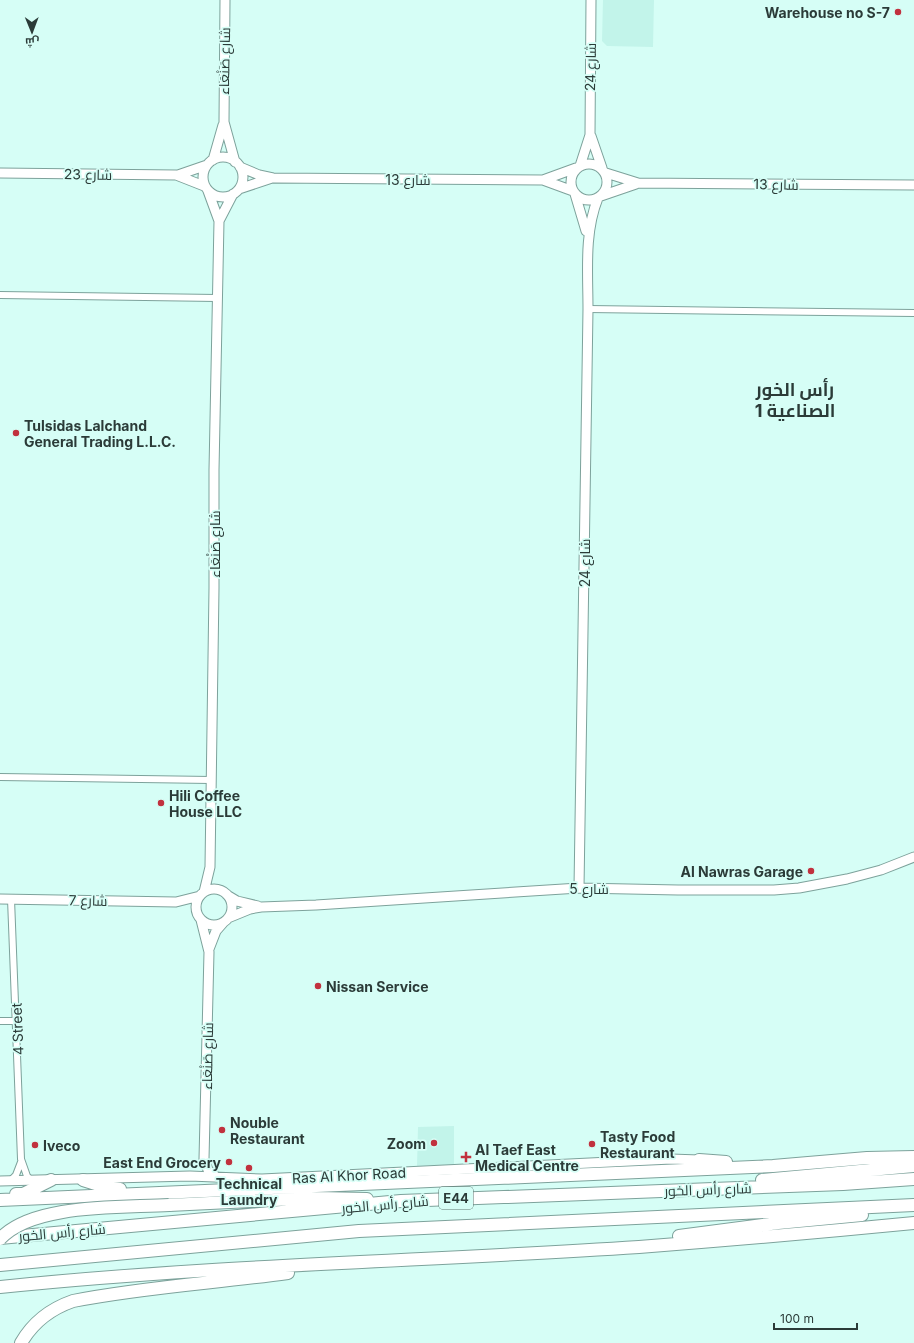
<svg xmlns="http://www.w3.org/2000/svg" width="914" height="1343" font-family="Inter,Cairo,sans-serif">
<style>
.built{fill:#c2f4ea}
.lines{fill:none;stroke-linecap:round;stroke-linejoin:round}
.street-casing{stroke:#7da29b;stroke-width:8}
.secondary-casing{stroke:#7da29b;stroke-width:11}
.highway-casing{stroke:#7da29b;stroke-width:14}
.street{stroke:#fff;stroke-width:6}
.secondary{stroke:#fff;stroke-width:9}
.highway{stroke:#fff;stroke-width:12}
.highway-bridge-casing{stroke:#7da29b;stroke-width:14;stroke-linecap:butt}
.highway-bridge{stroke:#fff;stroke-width:12}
.poi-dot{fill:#c1313e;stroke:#d6fef6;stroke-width:1.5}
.labels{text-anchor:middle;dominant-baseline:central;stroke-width:3.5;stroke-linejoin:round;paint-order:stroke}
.shield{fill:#d6fef6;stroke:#5e7671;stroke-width:1}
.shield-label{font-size:13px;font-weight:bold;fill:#2b3b38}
.poi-label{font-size:14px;font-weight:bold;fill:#2b3b38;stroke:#d6fef6;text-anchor:start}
.street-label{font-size:14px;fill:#2b3b38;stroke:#d6fef6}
.district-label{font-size:18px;font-weight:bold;fill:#2b3b38;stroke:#d6fef6}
</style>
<rect width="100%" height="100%" fill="#d6fef6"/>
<path class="built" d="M603 0H654L653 47 607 46 602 41Z
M454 1126V1165L417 1166 418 1127Z"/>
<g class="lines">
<defs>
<path id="street" d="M0 295 217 298
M588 309 914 313
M0 777 211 780
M11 899 21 1159 27 1176 31 1180
M0 1021H17
M11 1180 16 1175 21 1162"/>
<path id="secondary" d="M225 0 224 122 235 162
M591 136 602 168
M203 177a20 20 0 1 1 40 0a20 20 0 1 1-40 0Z
M213 160 223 125
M571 182a18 18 0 1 1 36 0a18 18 0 1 1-36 0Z
M580 166 590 135 591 0
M240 167 259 175 273 178 543 180 573 191
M0 173 176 175 204 186
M606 173 638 183 914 185
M178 175 207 165
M543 180 576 168
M239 189 272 178
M575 194 586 231
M601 196 636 184
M219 221 233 194
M579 888 588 309C588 272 584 233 598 198
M196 907a18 18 0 1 1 36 0a18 18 0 1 1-36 0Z
M204 892 210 867 214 588V470L219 221 208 191
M227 895 237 901 258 906
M0 899 176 902 200 896
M228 918 250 909 261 907 316 905 579 888 678 890H774L799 888 847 879 881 870 914 857
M201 920 209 952 204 1159 208 1170 216 1177
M209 949 216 931 223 923
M0 1181 190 1176 262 1179 671 1159 699 1160"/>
<path id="highway" d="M699 1160 726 1162
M83 1180 105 1187 120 1189
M762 1180 914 1166
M16 1194H23L51 1180
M0 1200 773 1166 867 1158 914 1157
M169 1205 315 1198 367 1199
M679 1236 778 1223 862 1215
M0 1238 401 1201 843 1184 914 1179
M0 1265 359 1231 914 1205
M0 1287C212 1265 426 1261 639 1247 731 1240 822 1232 914 1223
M21 1343C33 1322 50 1309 73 1301 144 1287 216 1283 288 1273"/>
</defs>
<use href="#street" class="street-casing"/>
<use href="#secondary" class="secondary-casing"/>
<use href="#highway" class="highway-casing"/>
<use href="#street" class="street"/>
<use href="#secondary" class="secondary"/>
<use href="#highway" class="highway"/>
<defs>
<path id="highway-bridge" d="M0 1239C33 1203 122 1208 169 1205"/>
</defs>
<use href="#highway-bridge" class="highway-bridge-casing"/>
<use href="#highway-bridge" class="highway-bridge"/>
</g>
<g class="poi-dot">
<circle cx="898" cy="12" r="4"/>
<circle cx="16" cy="433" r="4"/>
<circle cx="161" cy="803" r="4"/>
<circle cx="811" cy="871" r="4"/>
<circle cx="318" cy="986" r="4"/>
<circle cx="222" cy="1130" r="4"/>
<circle cx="434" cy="1143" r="4"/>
<circle cx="592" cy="1144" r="4"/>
<circle cx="35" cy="1145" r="4"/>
<path d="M464 1151h4v4h4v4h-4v4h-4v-4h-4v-4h4z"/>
<circle cx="229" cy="1162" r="4"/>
<circle cx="249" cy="1168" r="4"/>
</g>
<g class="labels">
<rect class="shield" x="439" y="1187" width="34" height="22" rx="3"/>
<g class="shield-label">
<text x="456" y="1198">E44</text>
</g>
<g class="poi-label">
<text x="890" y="12" text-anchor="end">Warehouse no S-7</text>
<text x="24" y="425">Tulsidas Lalchand<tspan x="24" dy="16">General Trading L.L.C.</tspan></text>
<text x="169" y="795">Hili Coffee<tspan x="169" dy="16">House LLC</tspan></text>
<text x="803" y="871" text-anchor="end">Al Nawras Garage</text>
<text x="326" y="986">Nissan Service</text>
<text x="230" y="1122">Nouble<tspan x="230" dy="16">Restaurant</tspan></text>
<text x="600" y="1136">Tasty Food<tspan x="600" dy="16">Restaurant</tspan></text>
<text x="426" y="1143" text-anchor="end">Zoom</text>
<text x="43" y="1145">Iveco</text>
<text x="475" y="1149">Al Taef East<tspan x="475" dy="16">Medical Centre</tspan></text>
<text x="221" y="1162" text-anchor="end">East End Grocery</text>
<text x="249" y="1183" text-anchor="middle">Technical<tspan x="249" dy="16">Laundry</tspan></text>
</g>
<g class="street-label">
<text transform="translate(224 61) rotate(-89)">شارع صَنْعَاء</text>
<text transform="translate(590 67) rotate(-89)">شارع 24</text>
<text transform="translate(88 174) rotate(1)">شارع 23</text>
<text x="408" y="179">شارع 13</text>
<text transform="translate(776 184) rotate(1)">شارع 13</text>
<text transform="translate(214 544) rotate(-90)">شارع صَنْعَاء</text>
<text transform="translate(584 563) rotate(-90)">شارع 24</text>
<text x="589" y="888">شارع 5</text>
<text transform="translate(88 900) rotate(1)">شارع 7</text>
<text transform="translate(17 1029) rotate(-92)">4 Street</text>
<text transform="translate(207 1056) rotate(-89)">شارع صَنْعَاء</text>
<text transform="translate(349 1175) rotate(-3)">Ras Al Khor Road</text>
<text transform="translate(708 1189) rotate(-2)">شارع رأس الخور</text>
<text transform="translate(385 1204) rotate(-5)">شارع رأس الخور</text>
<text transform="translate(62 1232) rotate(-5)">شارع رأس الخور</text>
</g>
<g class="district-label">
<text x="795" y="389">رأس الخور<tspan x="795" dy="21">الصناعية 1</tspan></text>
</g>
</g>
<g transform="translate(32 32) rotate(179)" stroke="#d6fef6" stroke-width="3" paint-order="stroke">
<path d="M0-3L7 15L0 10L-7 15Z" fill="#2b3b38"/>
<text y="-6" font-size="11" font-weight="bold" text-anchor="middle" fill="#2b3b38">ش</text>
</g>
<path d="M774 1323v6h83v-6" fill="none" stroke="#2b3b38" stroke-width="2"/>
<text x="780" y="1323" font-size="12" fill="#2b3b38" stroke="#d6fef6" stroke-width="3" paint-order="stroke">100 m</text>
</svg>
